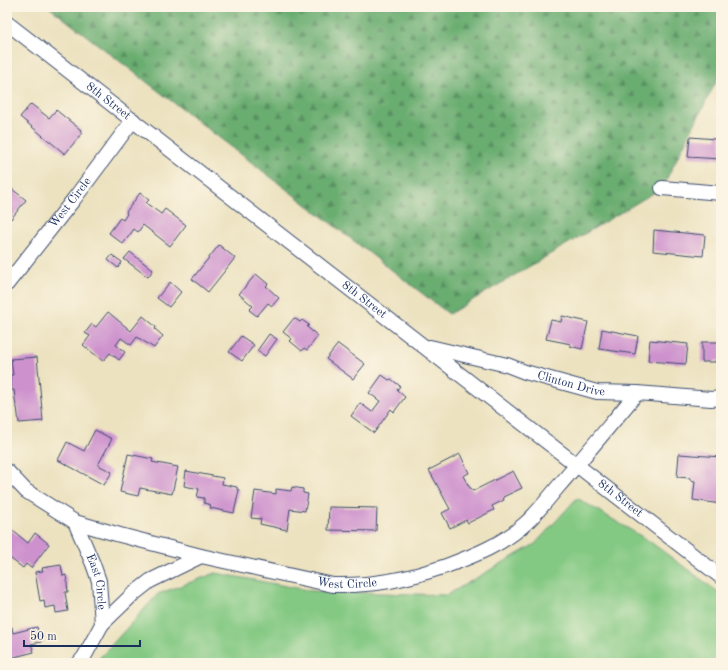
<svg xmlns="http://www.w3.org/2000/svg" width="728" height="670" font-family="'Old Standard TT',serif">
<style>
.green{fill:#84c983;stroke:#507c70}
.forest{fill:url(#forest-firs);stroke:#436e68}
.building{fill:#cd91cd}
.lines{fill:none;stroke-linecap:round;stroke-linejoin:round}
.street-casing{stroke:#3a4a6d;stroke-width:16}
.street{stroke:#fff;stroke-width:14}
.labels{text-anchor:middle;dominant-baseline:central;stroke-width:4;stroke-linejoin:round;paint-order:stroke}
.street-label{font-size:12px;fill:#1b2f5e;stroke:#fcf5e5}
</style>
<defs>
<pattern id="forest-firs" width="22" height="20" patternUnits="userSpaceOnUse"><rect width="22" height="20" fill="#6bad71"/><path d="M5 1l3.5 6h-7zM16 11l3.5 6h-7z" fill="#578d60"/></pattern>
</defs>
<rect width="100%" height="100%" fill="#fcf5e5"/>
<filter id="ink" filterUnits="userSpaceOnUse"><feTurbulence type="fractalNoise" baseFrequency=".025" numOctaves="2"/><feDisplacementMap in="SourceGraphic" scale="8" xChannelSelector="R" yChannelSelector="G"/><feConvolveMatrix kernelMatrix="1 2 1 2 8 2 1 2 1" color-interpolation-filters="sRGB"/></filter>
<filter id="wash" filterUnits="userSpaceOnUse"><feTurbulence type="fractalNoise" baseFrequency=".012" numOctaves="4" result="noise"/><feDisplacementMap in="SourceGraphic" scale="16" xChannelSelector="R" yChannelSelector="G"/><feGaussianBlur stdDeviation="0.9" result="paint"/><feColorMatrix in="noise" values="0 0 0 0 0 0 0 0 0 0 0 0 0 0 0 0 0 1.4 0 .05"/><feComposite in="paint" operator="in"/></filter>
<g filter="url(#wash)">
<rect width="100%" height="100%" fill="#ece2c0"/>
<path class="green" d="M577 498 649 541 721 594V663H95L158 594 216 573 313 591 447 595 535 544Z"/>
<path class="forest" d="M49 7H721V72L662 188 449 314Z"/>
<g id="blocks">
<path class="building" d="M31 104 49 118 56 110 81 130 80 132 82 133 65 154 20 117Z
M717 133H721V159L688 157 690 137 716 139Z
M7 185 26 200 11 219 10 218 7 222Z
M140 193 149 200 146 203 161 214 165 209 186 225 170 246 143 225 138 232 134 229 123 244 109 233 120 218 123 220 127 214 126 212Z
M654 230 705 235 703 256 653 251Z
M219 245 235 258 208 292 192 279Z
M130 252 153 270 148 277 124 259Z
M112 255 122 262 118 268 108 260Z
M256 274 268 284 266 286 279 298 272 306 268 303 257 316 249 310 253 306 239 294Z
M170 282 181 292 169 307 157 298Z
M108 312 131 331 143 316 156 327 155 329 163 336 154 348 137 337 131 345 121 338 116 345 125 352 119 360 110 353 103 361 83 345 90 336 85 333 92 324 96 327Z
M562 316 588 322 582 349 570 346 571 344 546 339 551 320 561 322Z
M294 318 300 322 302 320 309 325 307 327 318 336 307 350 304 348 302 351 290 341 292 339 283 332Z
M602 329 638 336 635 354 599 349Z
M269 334 277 339 265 356 257 351Z
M241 336 254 345 242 361 229 352Z
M650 340 688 344 686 364 648 361Z
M702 342H721V361H715V362H702Z
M338 344 365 364 353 379 326 359Z
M37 357 43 421 19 423 17 407H16L14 390H11L10 375H13L11 359Z
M382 375 389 380 391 379 400 386 397 390 405 397 394 412 391 409 374 433 351 416 360 403 372 412 380 401 369 393Z
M95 430 112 439 98 465 112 472 104 485 58 460 67 442 84 451Z
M128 454 153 459 152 462 178 467 172 494 140 488 138 496 120 492Z
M460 454 469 473 463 476 470 488H471L473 491 513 471 522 488 503 497 504 500 492 506 494 510 468 523 466 520 450 528 442 513 450 509 429 470Z
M679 454 721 457V504L693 500 695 481 690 480V478L677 477Z
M186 471 223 478 222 484 237 487V489L239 490 234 513 210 508 211 505 204 503V498L197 497 199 489 184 486Z
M292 487 303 489V493L308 494 305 511 290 509 287 530 260 524 261 519 251 518 255 491 276 494V489L291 491Z
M329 507 377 508 376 531 328 530Z
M7 526 28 543 35 533 49 544 31 568 26 564 23 568 7 556Z
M61 565 63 576 66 575 68 592H65L68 611 56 613 55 606 45 608 44 600 40 601 35 572 43 571 42 568Z
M12 627 13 633 37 627 41 642 31 644 34 652 7 659V628Z"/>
</g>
</g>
<g filter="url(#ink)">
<use href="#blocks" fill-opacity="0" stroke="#3a4a6d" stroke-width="1"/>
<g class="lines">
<defs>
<g id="street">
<path id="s1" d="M7 23 721 577"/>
<path d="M662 188 721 193"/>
<path id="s2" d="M7 284 74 199 133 120"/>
<path id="s3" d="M430 347 507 365 525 372 597 392 637 393 711 399 721 398"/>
<path id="s4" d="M7 471 26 491 75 522 120 535 201 556 333 585C374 586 408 579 446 566 476 555 503 544 526 523 537 513 547 500 557 488 584 457 610 425 637 393"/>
<path id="s5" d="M75 522 93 564 99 581 102 624 84 657 79 663"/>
<path d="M102 624 131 596 150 581 201 556"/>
</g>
</defs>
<use href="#street" class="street-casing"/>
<use href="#street" class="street"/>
</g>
</g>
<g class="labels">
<g class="street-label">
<text stroke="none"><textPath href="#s1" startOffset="128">8th Street</textPath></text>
<text stroke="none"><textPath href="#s2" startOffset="103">West Circle</textPath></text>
<text stroke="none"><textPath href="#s1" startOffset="452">8th Street</textPath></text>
<text stroke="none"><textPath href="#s3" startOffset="146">Clinton Drive</textPath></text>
<text stroke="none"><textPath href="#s1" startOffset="776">8th Street</textPath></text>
<text stroke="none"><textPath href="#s4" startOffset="365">West Circle</textPath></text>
<text stroke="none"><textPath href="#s5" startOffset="64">East Circle</textPath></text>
</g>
</g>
<rect width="728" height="670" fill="none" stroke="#fcf5e5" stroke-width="24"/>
<path d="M24 640v6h116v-6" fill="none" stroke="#1b2f5e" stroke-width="2"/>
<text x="30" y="640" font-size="12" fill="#1b2f5e" stroke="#fcf5e5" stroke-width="3" paint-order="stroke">50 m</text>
</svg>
